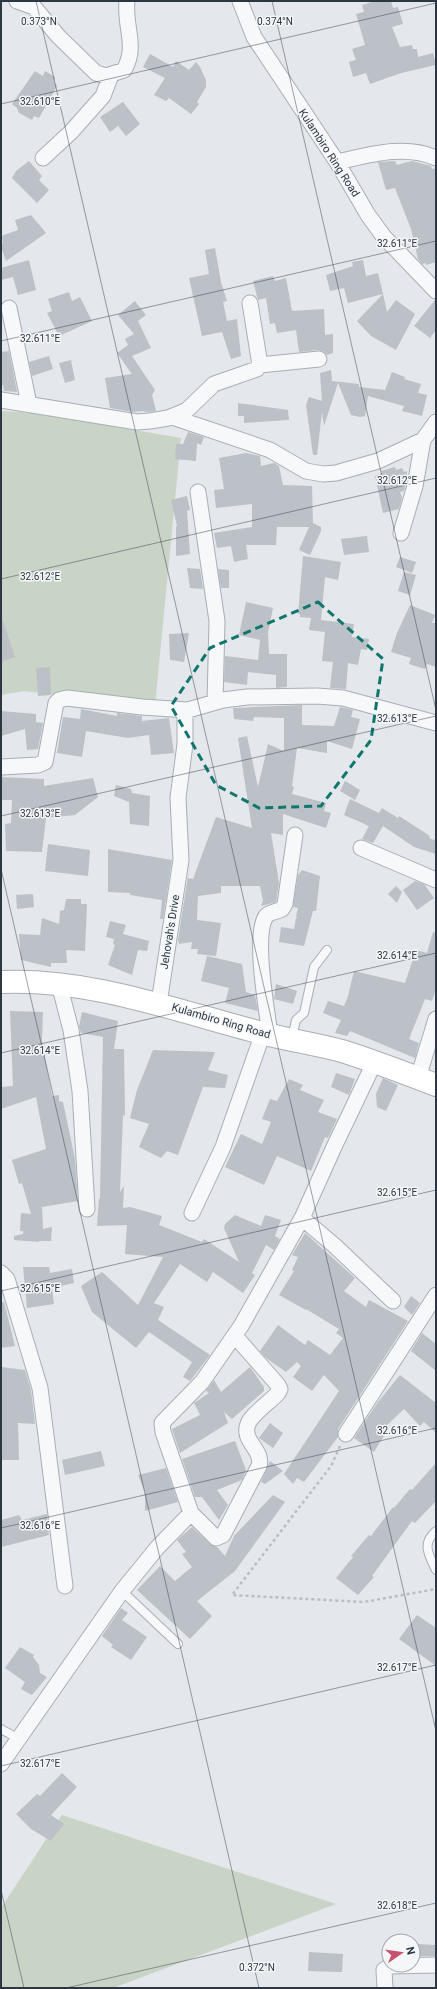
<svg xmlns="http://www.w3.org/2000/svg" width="437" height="1989" font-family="Roboto,sans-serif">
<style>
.green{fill:#cad4c6}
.building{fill:#bbc1c7}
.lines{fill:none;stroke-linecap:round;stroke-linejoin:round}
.lane-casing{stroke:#a9aeb5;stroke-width:10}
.street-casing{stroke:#a9aeb5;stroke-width:17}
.secondary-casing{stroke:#a9aeb5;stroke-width:24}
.path{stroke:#babec2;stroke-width:2.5;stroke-dasharray:3 3;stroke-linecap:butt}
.lane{stroke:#f6f8f9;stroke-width:8}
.street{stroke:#f6f8f9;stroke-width:15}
.secondary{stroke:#fff;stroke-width:22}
.marked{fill:none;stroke:#0f766e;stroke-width:3;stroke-dasharray:8 5;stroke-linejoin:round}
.ticks{fill:none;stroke:#2d3642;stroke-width:1;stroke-opacity:0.45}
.labels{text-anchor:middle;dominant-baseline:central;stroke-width:3;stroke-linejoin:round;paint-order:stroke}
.street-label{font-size:11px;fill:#2d3642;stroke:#f4f6f8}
.ticks-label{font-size:10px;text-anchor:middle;fill:#2d3642;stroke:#f4f6f8;stroke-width:3;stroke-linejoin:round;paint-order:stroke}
</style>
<rect width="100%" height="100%" fill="#e4e7eb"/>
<path class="green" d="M1 411 36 413 181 438 155 706 24 691 1 695Z
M62 1815 336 1904 113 1988H1V1908Z"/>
<path class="building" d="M375 1H391L393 8 398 7 403 24 392 27 400 47 412 45 413 49H417L418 57 433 53 436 65 401 73 370 84 366 73 353 77 349 62 356 60 352 49 365 45 356 14 364 12 362 5Z
M150 54 173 67 176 61 189 70 196 62 200 67 206 80V87L197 102 199 104 191 114 169 98 166 101 154 95 165 78 143 67Z
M35 71 43 76 45 71 55 77 54 82 57 86 39 118 34 116 32 120 19 113 17 108 12 104Z
M123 102 140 124 126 136 118 126 110 132 100 117Z
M29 161 42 176 39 180 49 190 37 203 12 178 16 171Z
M395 161 397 165 412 161 431 166 432 169 436 168V262L426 265V263L422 264 418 259 411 229 395 188 386 190 378 162Z
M31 215 46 233 6 261 1 247 3 242 1 236 18 230 15 220Z
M215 248 221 282 227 301 223 302 227 321 237 319 241 356 231 359 222 332 202 336 189 278 209 274 205 250Z
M29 260 36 290 18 295 13 277 1 280V268Z
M363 260 366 276 378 273 383 294 348 303 344 288 330 291 326 275 353 266 352 262Z
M273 276 275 281 286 278 292 311 324 309 325 335 333 334V353L327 355 323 351 318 350 299 352 296 330 277 333 275 323 270 324 266 298 258 300 253 281Z
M69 292 72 301 80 297 92 321 59 336 47 313 52 311 48 299Z
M383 294 387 312 396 300 415 314 396 350 371 336 357 321Z
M435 300 436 330 430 338 414 326Z
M135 301 146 315 138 321 151 348 132 356 155 390 152 395 156 411 149 412H145L144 411 133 412 110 408 105 378 132 374 117 353 128 345 125 339 134 334 118 315Z
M9 351 17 392 4 391 3 385H1V352Z
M49 356 53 369 32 376 29 362Z
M71 360 75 380 65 383 59 363Z
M331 370 332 381 359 384V387L385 390 392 372 405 377 404 379 421 384 418 393 427 395 422 416 402 411 404 406 368 396 365 416 360 417 351 415 338 383 324 426 322 412 317 455H313L306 405 309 397 322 401 320 373Z
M238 403 288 410 289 420 244 423V416H238Z
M188 432 204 437 201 445 197 443 196 461 175 459 176 444H183Z
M246 453 260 456 261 466 274 463 279 466 283 485 312 486 313 523 321 527V531L310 555 299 550 309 527H277L276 545H246L248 559 234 562 231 546 217 548 214 533 252 527V504L216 508 214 490 224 489 219 458Z
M395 467 396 470 402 468 404 472 407 471 406 484 404 491 400 492 402 498 399 509 383 513 375 476 382 473 381 471Z
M187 496 190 510 187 511 190 554 176 556V527L177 526 171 500Z
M367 536 369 552 344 555 341 539Z
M303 556 341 562 338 580 325 577 321 620 354 624 352 637 369 639 367 650 361 649 358 665 348 663 346 689 330 688 333 662 322 661 325 632 309 630 311 618 300 617V614H298Z
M400 557 416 562 412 573 396 567Z
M187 568 200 569 203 589 190 588Z
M218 569 229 570V588H221Z
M404 572 416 575 410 595 398 591Z
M246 602 273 608 268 632 269 654H287V687L276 688V675L248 672 247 685 224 682 225 656 258 660 260 640 239 635Z
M410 605 435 615 432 623H436V667L427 664 425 669 409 664 411 658 391 652 397 633Z
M1 621H3L15 657 1 662Z
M189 633 184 662 170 660 169 634Z
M50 667 51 695 38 696 36 668Z
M302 705V725L334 726 340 707 353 710 351 717 360 719 352 749 327 741V753L297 748 292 786 294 787 292 794 326 803 324 811 331 813 326 828 283 814V835L271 833 279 883 276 902 261 906 263 901 260 886H221V893L198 896 197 920 221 923 216 956 197 954 198 949H191L192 942 179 944 178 940 190 863 188 878 193 879 216 817 252 828 238 738 247 736 258 787 268 744 284 751V718L254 717 253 721 234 719 233 708Z
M81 709 117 716V713L142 716V721L169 718 174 753 151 755 149 735 128 738 86 731 82 757 57 753 63 717 80 719Z
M1 711 36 714V722L43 723 38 749 27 750 25 729 1 736Z
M1 777 44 779V786L93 778 98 797 75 815 46 818 42 852 6 851 5 824 11 823 12 800H1Z
M345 781 360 790 355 800 340 791Z
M116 785 131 789 132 793 150 796 149 826 130 824 129 802 114 796Z
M350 799 379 813 382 808 398 818 399 816 430 836 429 838 436 841V854L414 847 383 826 373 843 362 839 369 826 344 815Z
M48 844 90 850 88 876 45 871Z
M108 849 172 860 163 919H160L162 900 130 895V893L108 892Z
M302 870 320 876 316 911H313L304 946 279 942 281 927 294 929 296 918H298L296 917 298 908 293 907 298 875Z
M415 881 424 884 434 898 417 910 403 890Z
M396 886 402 892 397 903 388 894Z
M33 894 34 907 17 909 16 895Z
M66 899H81V904H87L85 951 66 950 67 963H51V967L21 960 19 934 40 935 42 918 59 924 60 911 64 910Z
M110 921 126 925 123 934 149 941 147 951 138 950 132 975 108 965 115 945 113 944 114 939 106 937Z
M433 932 436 933V989L432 1001 425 999 409 1039 419 1043 415 1058 350 1031 347 1036 335 1033 341 1020 323 1013 328 1001 344 1006 348 996 354 971 405 983 416 950 427 953Z
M207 956 242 964 246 992 255 995 258 1011 225 1003 229 988 201 981Z
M276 984 297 991 293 1004 274 999Z
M10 1011 43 1012 42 1040 52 1096 59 1095V1101L63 1102 75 1159 78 1201 42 1207 43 1229 52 1227 51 1241H39V1242L14 1240V1236L23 1234V1231H20L21 1213 31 1214 22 1183 19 1184 12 1160 46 1149 36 1097 1 1109V1087L13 1086Z
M82 1012 118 1021 114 1049H124L125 1116 123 1115 120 1192 124 1186 123 1208 130 1207 162 1216 159 1225 202 1242 204 1239 239 1262 224 1228 225 1224 235 1215 261 1226 265 1215 281 1220 275 1236 280 1239 274 1250 266 1245 252 1273 255 1275 243 1293 213 1272 207 1282 180 1264 154 1303 164 1307 158 1320 210 1355 190 1381 183 1377 192 1362 149 1332 136 1348 92 1312 81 1286 102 1272 138 1305 163 1257 125 1254 127 1225 97 1226 99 1198 100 1199 103 1037 81 1033 79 1027Z
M153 1050 215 1052 208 1070 228 1075 225 1088 203 1087 178 1155 167 1151 161 1158 139 1147 149 1124 130 1118 137 1090Z
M336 1073 355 1079 349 1095 331 1087Z
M383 1078 398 1085 386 1111 377 1107 376 1094Z
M289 1079 303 1085 300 1090 324 1100 318 1112 337 1119 328 1138 325 1137 311 1171 277 1156 264 1185 225 1167 241 1134 262 1144 271 1122 262 1119 270 1099 277 1101Z
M305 1233 355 1278 344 1291 366 1307 369 1300 408 1321 338 1429V1437L304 1482 297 1478 293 1484 284 1474 339 1391 324 1375 312 1391 293 1377 301 1366 297 1362 286 1372 266 1358 260 1351 278 1325 305 1345 308 1340 330 1355 343 1338 336 1333 339 1329 306 1309V1310L279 1295 294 1271 292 1270 298 1257 292 1255Z
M23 1267H49L50 1273 72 1269 74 1283 52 1288 54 1304 27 1308Z
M411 1296 420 1303 412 1315 404 1307Z
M1 1302H4L15 1346 1 1348Z
M422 1333 436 1344V1371L411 1351Z
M1 1367 25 1370 31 1390 35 1424 18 1423 19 1460H1Z
M250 1367 264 1387V1391L232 1419 224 1412 228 1423 180 1453 172 1429 200 1415 194 1403 209 1393 206 1391 214 1380 221 1392Z
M400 1375 436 1403V1433L424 1422 420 1426 404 1409 384 1428 387 1431 374 1452 354 1438 378 1402Z
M270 1423 283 1433 273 1448 259 1438Z
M235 1441 246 1470 242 1480 217 1490 228 1505 219 1520 202 1497H195L182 1459Z
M101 1451 105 1466 65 1475 62 1460Z
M270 1461 283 1471 265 1484 261 1482Z
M436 1463V1501L415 1523 412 1521 372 1576 374 1577 358 1595 336 1578 353 1557 351 1556 369 1535 371 1536 393 1507 394 1508 410 1489 412 1490Z
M166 1468 178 1502 145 1511V1492L138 1475Z
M273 1495 285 1502 235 1571 197 1601 212 1616 190 1639 137 1590 160 1566 175 1581 192 1567 182 1554 186 1552 177 1540 192 1527 210 1544 217 1547 225 1556 234 1536Z
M47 1514 49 1535 1 1547V1520L19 1515 22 1520Z
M121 1608 128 1613 122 1620 147 1637 131 1660 111 1647 113 1645 102 1636Z
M417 1615 436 1628V1666L399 1639Z
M20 1647 34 1655 33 1657 39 1665 40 1673 47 1677 32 1695 21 1689 25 1682 5 1668Z
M62 1773 77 1787 51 1815 64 1824 51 1841 31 1829 16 1814 37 1794 40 1796Z
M417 1944 436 1945V1956H417Z
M309 1952 343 1954 342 1972 308 1971Z"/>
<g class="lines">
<defs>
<path id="lane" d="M292 1038 296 1020 304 1013 314 967 327 950
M436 1531C421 1544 429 1555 436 1570
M122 1591 178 1644
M1 1729 19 1739"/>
<path id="street" d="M17 1 34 7 58 36 96 73 106 76 124 70C138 46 124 27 127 1
M240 1 254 37 337 162 368 215 384 237 436 291
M43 158 71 132 103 96 111 75
M337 162C369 155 405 144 436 158
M9 308 29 404
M260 365 319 359
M1 400 137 422 150 421 168 418 178 414 187 410 214 384 257 369 260 365 250 303
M172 417 270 450 306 471 323 474 336 473 378 461 423 440 436 422
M198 492 217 621 215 702
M401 533 415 486 423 440
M1 767 38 765 45 762 56 703 59 700 67 698 142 707 188 710 223 700 247 697 317 696 343 698 436 723
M361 848 436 880
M59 984 71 1030 80 1091 87 1209
M159 1003 181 860 178 798 185 744V710
M270 1035C267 1010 253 936 266 916 269 912 277 912 282 909L285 904 295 835
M418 1078 436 1019
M192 1213 223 1147 263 1033
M302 1218 335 1246 393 1301
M1 1273 7 1279 40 1388 65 1586
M235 1336 278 1385 280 1389 278 1393C271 1401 251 1415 248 1424 241 1441 264 1450 259 1466L223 1535 216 1538 191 1513 163 1432 162 1423 202 1382 241 1326 302 1218 334 1147 375 1061
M346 1434 436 1295
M1 1764 122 1591 157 1548 191 1513
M385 1988 384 1970 390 1966 436 1965"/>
<path id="secondary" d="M1 982C91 978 176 1011 262 1033 288 1040 316 1044 342 1051 374 1061 405 1073 436 1085"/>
</defs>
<use href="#lane" class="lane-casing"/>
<use href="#street" class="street-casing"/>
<use href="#secondary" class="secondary-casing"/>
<path class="path" d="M340 1446 331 1466 232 1595 364 1602 436 1589"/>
<use href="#lane" class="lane"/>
<use href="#street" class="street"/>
<use href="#secondary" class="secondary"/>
</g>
<path class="marked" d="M318 602 383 659 371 740 321 806 259 808 216 785 171 706 210 648Z"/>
<path class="ticks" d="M36 1 436 1731M272 1 436 710M1 104 436 3M1 341 436 241M1 579 436 478M1 816 436 716M1 869 259 1988M1 1053 436 953M1 1291 436 1190M1 1528 436 1428M1 1766 436 1665M1 1890 24 1988M66 1988 436 1903"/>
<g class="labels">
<g class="street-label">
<text transform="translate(329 153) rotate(57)">Kulambiro Ring Road</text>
<text transform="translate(170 932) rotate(-81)">Jehovah's Drive</text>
<text transform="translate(221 1021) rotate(16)">Kulambiro Ring Road</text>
</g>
</g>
<g class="ticks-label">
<text x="39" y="25">0.373°N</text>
<text x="275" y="25">0.374°N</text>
<text x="40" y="105">32.610°E</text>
<text x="397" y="247">32.611°E</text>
<text x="40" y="342">32.611°E</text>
<text x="397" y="484">32.612°E</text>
<text x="40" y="580">32.612°E</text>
<text x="397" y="722">32.613°E</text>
<text x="40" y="817">32.613°E</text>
<text x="397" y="959">32.614°E</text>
<text x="40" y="1054">32.614°E</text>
<text x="397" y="1196">32.615°E</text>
<text x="40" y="1292">32.615°E</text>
<text x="397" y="1434">32.616°E</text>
<text x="40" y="1529">32.616°E</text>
<text x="397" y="1671">32.617°E</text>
<text x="40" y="1767">32.617°E</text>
<text x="397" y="1909">32.618°E</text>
<text x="257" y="1971">0.372°N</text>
</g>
<rect width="437" height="1989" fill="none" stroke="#2d3642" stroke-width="4"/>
<g transform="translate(401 1953) rotate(77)"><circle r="19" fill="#f4f6f8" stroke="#a4a9af"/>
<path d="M0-3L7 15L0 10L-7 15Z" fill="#c6536d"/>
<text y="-6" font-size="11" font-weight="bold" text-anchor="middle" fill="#2d3642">N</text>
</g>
</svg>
